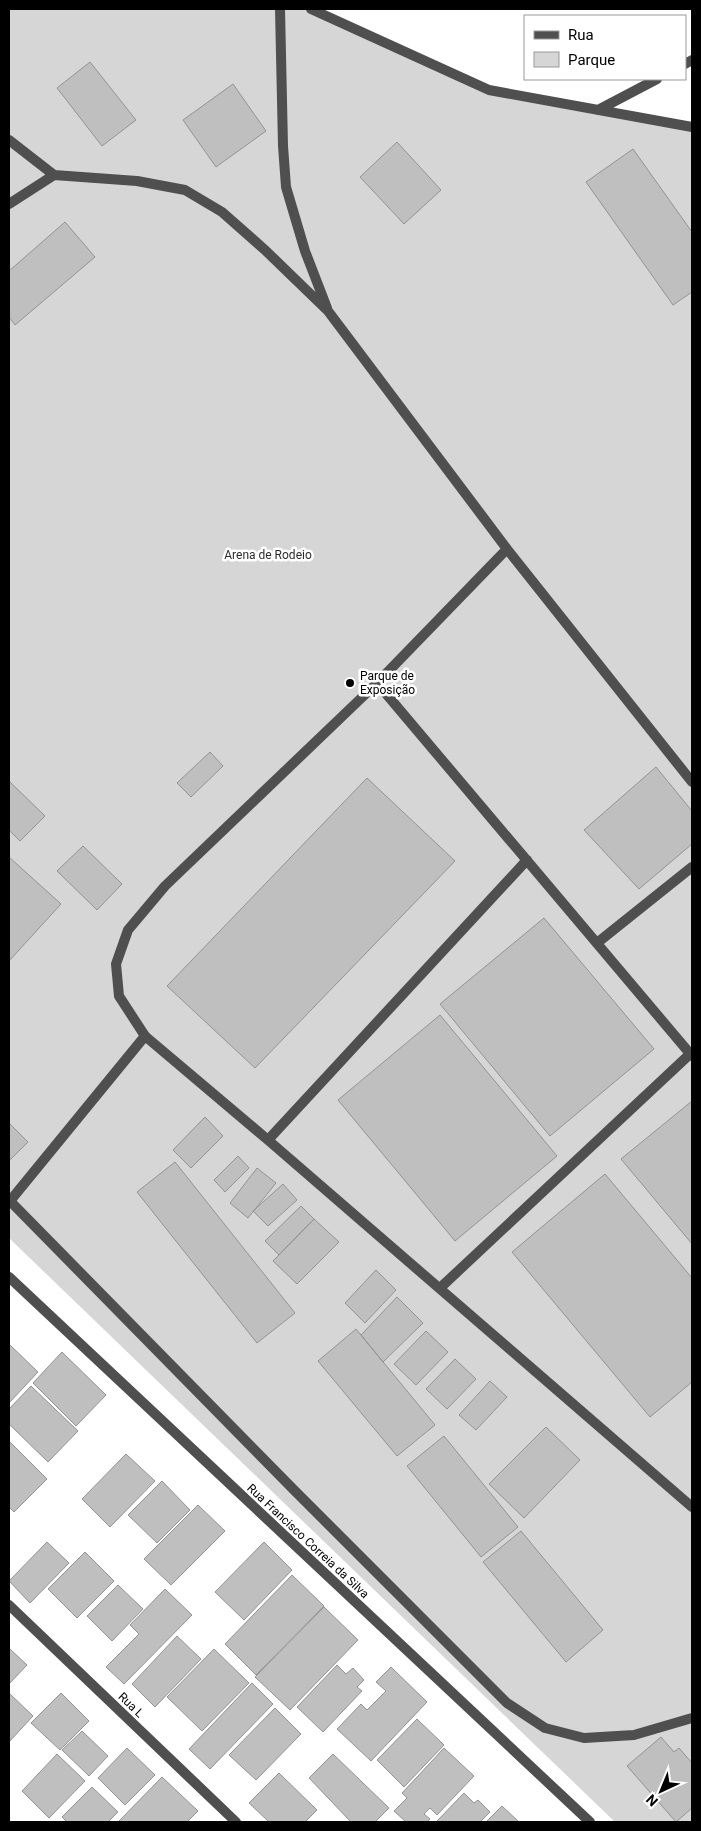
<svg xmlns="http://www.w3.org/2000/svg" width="701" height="1831" font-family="Roboto,sans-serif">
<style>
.green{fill:#d6d6d6}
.building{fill:#bfbfbf;stroke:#939393}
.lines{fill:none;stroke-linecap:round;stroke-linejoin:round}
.service{stroke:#4f4f4f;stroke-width:10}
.minor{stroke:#4f4f4f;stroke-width:10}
.poi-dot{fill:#000;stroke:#fff;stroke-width:2}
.labels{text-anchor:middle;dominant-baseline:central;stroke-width:5;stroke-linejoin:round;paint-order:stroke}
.park-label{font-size:12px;fill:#2d2d2d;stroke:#fff}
.poi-label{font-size:12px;fill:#000;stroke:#fff;text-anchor:start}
.street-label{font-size:12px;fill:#000;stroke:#fff}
</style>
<rect width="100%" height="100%" fill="#fff"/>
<path class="green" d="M9 9H311L489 90 692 127V1822H615L9 1238Z"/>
<path class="building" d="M90 62 136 120 102 146 57 88Z
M233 84 266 131 216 167 183 120Z
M397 142 441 190 404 224 360 177Z
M633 149 692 232V292L673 305 586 182Z
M65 222 95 257 15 325 9 317V271Z
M210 752 223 766 191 797 177 783Z
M656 767 692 811V844L639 889 584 830Z
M367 778 455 861 255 1068 167 986Z
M9 781 45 816 20 841 9 830Z
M83 846 122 884 97 910 57 871Z
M9 857 61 904 9 961Z
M544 918 654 1049 550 1136 440 1004Z
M440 1015 557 1156 455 1241 338 1100Z
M692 1101V1244L621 1159Z
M205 1117 223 1136 191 1168 173 1150Z
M9 1123 28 1142 9 1161Z
M238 1156 249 1168 225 1192 214 1180Z
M175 1162 295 1313 257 1343 137 1192Z
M257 1168 276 1183 248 1218 230 1203Z
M605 1174 692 1278V1382L650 1417 512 1252Z
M283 1184 297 1200 268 1226 253 1211Z
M301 1206 314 1219 279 1255 265 1241Z
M314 1219 339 1242 297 1284 273 1261Z
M376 1270 396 1290 365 1323 345 1303Z
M397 1297 423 1323 383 1362 361 1335Z
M356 1329 435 1425 397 1456 318 1361Z
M426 1331 448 1352 416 1385 394 1364Z
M9 1344 38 1372 9 1403Z
M62 1352 106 1395 76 1426 33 1383Z
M455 1359 476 1379 447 1409 426 1389Z
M490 1381 507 1397 476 1430 459 1415Z
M31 1386 78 1431 48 1462 9 1424V1409Z
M546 1427 580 1460 524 1518 489 1484Z
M444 1436 518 1527 481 1557 407 1466Z
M9 1441 47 1479 14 1512 9 1507Z
M126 1454 155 1481 110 1527 82 1499Z
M162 1481 190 1510 157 1543 128 1515Z
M198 1505 225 1531 171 1585 144 1559Z
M521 1531 603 1630 566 1662 483 1562Z
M47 1542 69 1563 30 1603 9 1581Z
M264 1542 292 1570 244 1620 215 1592Z
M85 1552 114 1581 77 1618 48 1589Z
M292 1575 324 1606 256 1675 225 1644Z
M118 1585 143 1609 112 1641 87 1616Z
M165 1589 192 1615 124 1684 106 1667 139 1634 130 1625Z
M324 1607 358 1640 290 1710 255 1677Z
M177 1636 201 1659 155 1707 132 1684Z
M9 1648 27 1665 9 1684Z
M214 1649 249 1683 202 1731 167 1697Z
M337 1665 346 1674 353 1668 364 1680 357 1687 362 1691 323 1732 297 1707Z
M391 1667 427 1702 371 1761 337 1729 361 1704 367 1710 386 1691 376 1682Z
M252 1683 273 1704 210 1769 189 1749Z
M9 1693 33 1716 9 1742Z
M61 1693 89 1721 60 1750 31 1723Z
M275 1708 301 1734 256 1780 229 1755Z
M417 1719 444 1745 404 1787 377 1760Z
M82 1731 108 1756 89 1776 62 1750Z
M661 1737 674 1752 679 1748 692 1763V1808L676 1822 627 1766Z
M127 1748 155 1775 125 1805 98 1778Z
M444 1748 474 1776 437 1815 430 1808 424 1814 430 1819 427 1822H406L394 1811 407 1798 402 1793Z
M57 1754 85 1781 49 1818 22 1791Z
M333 1754 389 1808 375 1822H351L309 1778Z
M279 1773 317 1810 305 1822H269L249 1803Z
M162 1777 198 1811 187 1822H118Z
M92 1787 118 1812 108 1822H67L62 1817Z
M464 1793 474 1803 478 1800 490 1812 480 1822H436Z
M502 1806 519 1822H486Z"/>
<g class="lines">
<path class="service" d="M145 1036 10 1201 294 1490 507 1703 545 1728 584 1738 634 1735 692 1718"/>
<path class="minor" d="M280 9 283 146 286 187 305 251 327 308
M311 9 489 90 692 127
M685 64 692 60
M598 110 657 79
M9 140 54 175
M9 204 54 175 137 181 185 190 222 212 265 250 328 311 507 549 692 782
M507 549 377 683 165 886 128 930 116 964 119 996 145 1036 268 1140 692 1507
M377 683 692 1056
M597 943 692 867
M268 1140 527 860
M9 1277 590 1822
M440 1288 690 1054
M9 1605 236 1822"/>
</g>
<circle class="poi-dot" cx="350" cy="683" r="5"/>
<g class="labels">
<g class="park-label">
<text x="268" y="555">Arena de Rodeio</text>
</g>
<g class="poi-label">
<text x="360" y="676">Parque de<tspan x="360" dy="14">Exposição</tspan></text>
</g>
<g class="street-label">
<text transform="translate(308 1541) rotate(43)">Rua Francisco Correia da Silva</text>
<text transform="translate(131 1705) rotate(44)">Rua L</text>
</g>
</g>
<rect width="701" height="1831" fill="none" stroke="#000000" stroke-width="20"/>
<rect x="524" y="15" width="162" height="65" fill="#ffffff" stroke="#999999"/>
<rect x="534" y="31" width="25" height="8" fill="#4f4f4f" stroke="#999999"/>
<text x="568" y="40" font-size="15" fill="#000000">Rua</text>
<rect x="534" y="52" width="25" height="15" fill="#d6d6d6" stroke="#999999"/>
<text x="568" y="65" font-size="15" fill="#000000">Parque</text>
<g transform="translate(661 1791) rotate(224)" stroke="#ffffff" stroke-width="4" paint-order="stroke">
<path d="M0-4L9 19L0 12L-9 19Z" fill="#000000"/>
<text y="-8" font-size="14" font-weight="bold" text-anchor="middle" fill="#000000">N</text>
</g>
</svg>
